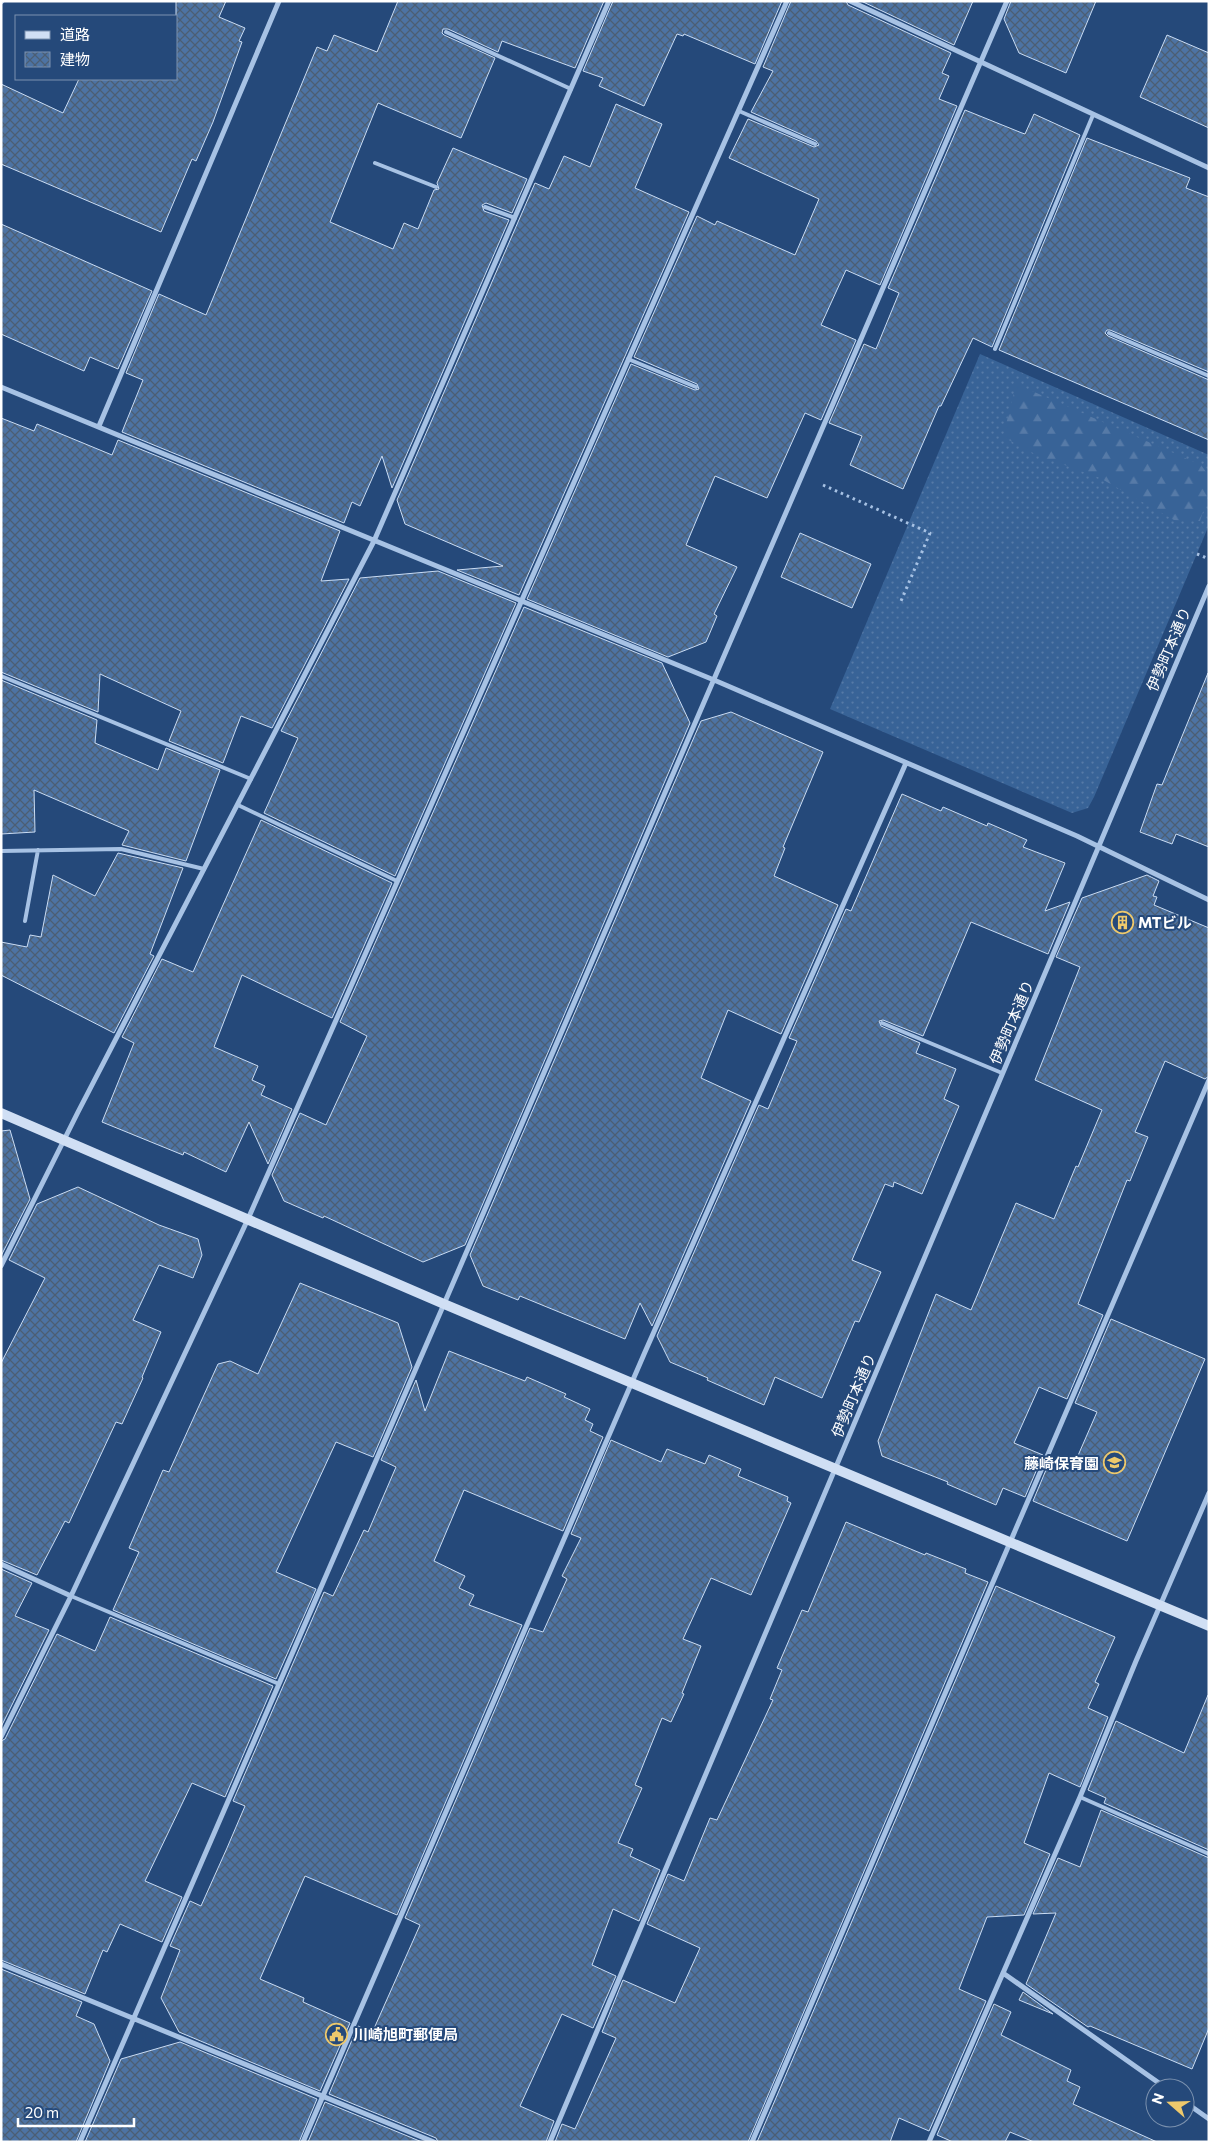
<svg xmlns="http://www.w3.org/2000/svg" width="1210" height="2143" font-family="Commissioner,'Noto Sans JP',sans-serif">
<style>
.grass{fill:url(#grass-dots)}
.forest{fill:url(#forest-firs)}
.building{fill:url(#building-cross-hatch);stroke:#cadcf3}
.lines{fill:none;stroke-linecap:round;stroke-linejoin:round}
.path{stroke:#a7c2e4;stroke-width:3;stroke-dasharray:2.5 4;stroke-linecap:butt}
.lane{stroke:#a7c2e4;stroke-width:4}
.street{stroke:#a7c2e4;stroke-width:5}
.secondary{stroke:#d0dff4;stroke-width:10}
.labels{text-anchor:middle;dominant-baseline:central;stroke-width:4;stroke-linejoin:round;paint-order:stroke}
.street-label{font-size:15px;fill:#fff;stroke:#25497a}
.poi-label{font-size:15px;font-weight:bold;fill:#fff;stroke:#25497a;text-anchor:start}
</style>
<defs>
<pattern id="grass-dots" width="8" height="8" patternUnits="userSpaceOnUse" patternTransform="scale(1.25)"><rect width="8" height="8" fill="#386397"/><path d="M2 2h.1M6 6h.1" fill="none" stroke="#567aa7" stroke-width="1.8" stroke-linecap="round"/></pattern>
<pattern id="forest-firs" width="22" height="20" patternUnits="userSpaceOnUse" patternTransform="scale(1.25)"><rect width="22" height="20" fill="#386397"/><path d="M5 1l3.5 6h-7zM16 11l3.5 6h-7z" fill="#567aa7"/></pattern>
<pattern id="building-cross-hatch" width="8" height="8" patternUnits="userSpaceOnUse" patternTransform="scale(1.25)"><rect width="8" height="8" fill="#4d73a3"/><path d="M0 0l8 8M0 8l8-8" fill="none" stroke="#4c5e73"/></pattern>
</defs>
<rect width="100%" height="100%" fill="#25497a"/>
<path class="grass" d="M980 354 1209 455V525L1094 797 1088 808 1072 813 830 709Z"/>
<path class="forest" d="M1016 384 1201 465 1209 476V493L1200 521 1174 520 1100 478 1037 455 1003 437Z"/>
<path class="building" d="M176 1H226L219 17 245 28 239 41 242 42 213 122 196 161 192 159 161 232 1 164V84L63 113 79 79H176Z
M398 1H604L575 68 502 41 498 52 448 29H443L442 33 444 35 495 58 461 138 378 103 330 222 393 249 404 223 418 229 434 190 439 189 437 183 453 148 527 179 512 213 486 203 482 205 484 211 509 220 392 488 382 456 360 506 352 502 344 523 122 432 143 380 126 373 159 294 206 315 317 47 327 51 334 35 377 52Z
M613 1H782L755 64 684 34 683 36 677 34 644 106 599 86 603 78 583 71Z
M791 1H846L848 5 951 53 942 73 949 76 939 99 957 106 880 285 846 270 821 325 856 340 821 420 805 413 767 498 715 476 686 545 737 567 714 614 717 616 706 642 668 657 527 599 631 364 695 390 699 389 697 384 634 357 697 216 715 225 717 221 795 255 819 199 729 158 748 119 814 147 819 145 816 141 751 112 773 71 763 67Z
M861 1H973L954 45Z
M1011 1H1096L1066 73 1019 53 1004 19Z
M1167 35 1209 53V128L1140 97Z
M616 104 662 124 635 188 689 212 519 595 457 570 503 566 405 524 397 500 535 183 549 189 564 156 590 167Z
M965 110 1022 133 1025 134 1034 114 1080 135 992 347 973 338 941 406H939L903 489 850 465 862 436 829 423 864 344 876 349 899 293 888 288Z
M1087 138 1190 178 1186 188 1209 197V372L1110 330H1107L1105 333 1108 336 1209 380V440L999 350Z
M1 224 152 291 118 369 90 357 84 371 1 334Z
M1 418 34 431 37 424 112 455 118 440 340 531 321 581 349 579 272 728 241 716 223 763 169 741 181 711 100 674 98 712 1 672Z
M800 533 871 564 852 608 781 577Z
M438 571 516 603 395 876 264 813 298 738 281 731 360 578Z
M524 607 662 663 690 723 465 1245 423 1262 324 1216 323 1218 284 1201 272 1175 300 1113 326 1125 367 1036 340 1022Z
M1208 673 1209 847 1176 834 1172 844 1140 832 1157 784 1162 785Z
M1 680 97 720 95 743 158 770 166 748 220 770 186 861 122 845 129 831 34 790 35 832 1 834Z
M731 712 823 752 783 847 785 848 774 876 838 905 781 1034 728 1010 701 1078 751 1101 652 1326 640 1303 625 1339 520 1296 518 1300 483 1286 470 1255 701 721Z
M902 794 941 811 943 807 987 826 988 823 1027 840 1023 847 1065 863 1045 911 1070 902 1048 954 971 922 923 1036 883 1020 879 1021 881 1026 920 1043 916 1053 956 1069 944 1099 959 1106 922 1194 894 1182 893 1187 885 1184 852 1260 881 1272 859 1322 855 1321 822 1398 775 1377 764 1405 707 1380 708 1378 670 1362 657 1336 759 1105 768 1109 797 1041 789 1038 846 909 851 911Z
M261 820 392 883 332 1018 242 975 214 1047 258 1066 252 1080 265 1086 261 1095 292 1109 268 1164 249 1122 226 1172 184 1152 183 1155 102 1122 134 1043 122 1037 162 959 193 972Z
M118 853 183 868 150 954 154 956 114 1033 1 975V942L27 947 30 935 41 937 53 875 95 896Z
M1147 875 1159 881 1153 896 1157 897 1154 905 1209 928V1076L1205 1079 1165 1061 1135 1132 1148 1137 1130 1181 1127 1180 1078 1304 1103 1315 1067 1399 1039 1387 1014 1443 1043 1455 1025 1497 1003 1488 996 1505 947 1484 948 1482 882 1456 878 1441 936 1294 971 1310 1016 1203 1054 1219 1076 1166 1078 1167 1102 1110 1035 1080 1080 967 1056 957 1082 898Z
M10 1130 30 1199 1 1256V1131Z
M78 1187 159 1225 198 1239 202 1255 193 1278 159 1265 133 1320 161 1332 142 1377 143 1378 122 1424 116 1422 69 1523 65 1521 37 1575 1 1560V1363L45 1278 9 1260 37 1204Z
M300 1283 398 1323 412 1367 373 1457 336 1442 276 1572 316 1589 276 1679 113 1610 139 1552 129 1548 163 1470 169 1472 218 1364 230 1361 258 1374Z
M1111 1319 1205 1359 1127 1541 1033 1501 1051 1458 1073 1467 1097 1412 1075 1403Z
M449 1351 525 1381 527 1377 566 1394 564 1397 590 1409 585 1420 593 1424 590 1431 603 1437 563 1531 464 1490 434 1561 465 1576 459 1588 474 1595 469 1605 522 1625 397 1915 305 1876 260 1979 304 1998 303 2002 350 2023 320 2091 179 2032 161 1998 180 1950 170 1946 190 1901 201 1906 227 1848 245 1806 233 1801 324 1592 333 1596 364 1530 368 1532 396 1467 381 1460 416 1380 425 1411Z
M611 1440 661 1462 667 1449 705 1464 709 1455 741 1469 738 1476 788 1497 787 1501 791 1503 751 1595 711 1578 683 1639 701 1646 682 1693 684 1694 671 1722 662 1718 635 1785 642 1788 618 1843 633 1849 630 1856 660 1870 639 1921 613 1909 592 1965 616 1976 593 2028 562 2014 520 2106 554 2121 546 2142H438L436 2138 329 2094 358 2026 372 2033 420 1925 405 1918 530 1628 543 1632 567 1579 562 1576 581 1538 571 1534Z
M846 1522 925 1555 926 1553 966 1569 965 1573 988 1582 748 2142H555L562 2124 575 2129 616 2038 602 2032 623 1980 675 2003 700 1948 647 1924 668 1874 684 1881 710 1818 717 1820 773 1700 770 1699 782 1670 777 1668 802 1610 808 1612Z
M1 1569 32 1583 15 1616 49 1630 1 1727Z
M996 1586 1115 1637 1095 1682 1099 1684 1088 1708 1108 1717 1080 1787 1049 1773 1024 1843 1050 1854 1024 1915 987 1917 959 1989 986 2001 929 2131 899 2118 890 2142H757Z
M110 1617 273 1686 225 1797 192 1783 145 1881 182 1897 162 1942 120 1924 107 1952 103 1950 85 1994 1 1960V1741L5 1739 57 1634 95 1651Z
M1208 1695H1209V1850L1104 1803 1106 1798 1088 1790 1116 1721 1184 1753Z
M1101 1810 1209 1858V2028L1192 2069 1090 2026 1088 2027 1026 1984 1056 1913 1033 1914 1058 1858 1080 1867Z
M1 1969 82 2002 76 2016 94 2024 110 2061 76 2142H1Z
M1023 1992 1053 2014 1019 2000Z
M994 2004 1011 2012 1001 2035 1071 2070 1067 2081 1080 2087 1073 2104 1157 2142H1034L1010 2132 1005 2142H953L937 2135Z
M180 2042 317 2099 299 2142H85L121 2059Z
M325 2102 422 2142H308Z"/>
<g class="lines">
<path class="path" d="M823 485 930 533 901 601
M1197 554 1209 559"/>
<path class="lane" d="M446 32 571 89
M739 111 815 144
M375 163 436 187
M485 207 515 218
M1109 333 1209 376
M995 349 1093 115
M628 359 696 387
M1 676 251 779
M238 805 397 881
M1 851 121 849 204 869
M25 921 38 850
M882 1023 1002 1073
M71 1596 279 1684
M1080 1797 1209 1854"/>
<path class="street" d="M850 1 1209 168
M1 2 2 1
M1 387 714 680 1077 836 1209 900
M99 426 279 1
M1 1266 78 1112 374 541 609 1
M1 1564 71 1596
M1 1737 71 1596 248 1219 787 1
M1 1964 434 2142
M1003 1973 1166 2088
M1185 2102 1209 2119
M80 2142 444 1304 1007 1
M303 2142 645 1352 906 763
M550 2142 1209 586
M752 2142 1209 1080
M929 2142 1080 1797 1136 1661 1209 1493"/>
<path class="secondary" d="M1 1113 444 1304 1209 1626"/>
</g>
<defs>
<symbol id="building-ring" viewBox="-11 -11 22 22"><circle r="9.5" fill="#25497a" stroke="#eec96c" stroke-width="1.5"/><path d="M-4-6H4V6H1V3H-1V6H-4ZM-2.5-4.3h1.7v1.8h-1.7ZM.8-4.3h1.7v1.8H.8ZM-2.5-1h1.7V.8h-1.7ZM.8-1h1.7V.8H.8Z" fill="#eec96c"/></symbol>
<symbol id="school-ring" viewBox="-11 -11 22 22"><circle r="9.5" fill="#25497a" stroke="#eec96c" stroke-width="1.5"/><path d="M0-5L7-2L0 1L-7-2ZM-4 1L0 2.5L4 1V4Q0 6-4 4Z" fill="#eec96c"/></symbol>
<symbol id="civic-ring" viewBox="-11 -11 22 22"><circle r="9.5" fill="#25497a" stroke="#eec96c" stroke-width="1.5"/><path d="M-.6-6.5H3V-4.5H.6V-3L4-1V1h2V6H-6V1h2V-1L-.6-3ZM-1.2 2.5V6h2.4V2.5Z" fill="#eec96c"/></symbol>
</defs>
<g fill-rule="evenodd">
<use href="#building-ring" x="1110" y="910" width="25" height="25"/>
<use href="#school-ring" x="1102" y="1450" width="25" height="25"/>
<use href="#civic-ring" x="324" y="2022" width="25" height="25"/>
</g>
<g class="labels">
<g class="street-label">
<text transform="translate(1168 649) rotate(-67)">伊勢町本通り</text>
<text transform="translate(1011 1022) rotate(-67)">伊勢町本通り</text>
<text transform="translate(853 1395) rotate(-67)">伊勢町本通り</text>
</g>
<g class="poi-label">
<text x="1138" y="922">MTビル</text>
<text x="1099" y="1463" text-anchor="end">藤崎保育園</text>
<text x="353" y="2034">川崎旭町郵便局</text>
</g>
</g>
<rect width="1210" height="2143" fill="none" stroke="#ffffff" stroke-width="5"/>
<rect x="15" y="15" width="162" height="65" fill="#25497a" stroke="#7c92af"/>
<rect x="25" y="31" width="25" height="8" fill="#d0dff4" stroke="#7c92af"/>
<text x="60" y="40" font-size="15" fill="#ffffff">道路</text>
<rect x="25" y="52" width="25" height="15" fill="url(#building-cross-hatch)" stroke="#7c92af"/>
<text x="60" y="65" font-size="15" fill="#ffffff">建物</text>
<g transform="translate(1170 2103) rotate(290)"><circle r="24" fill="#25497a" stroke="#7c92af"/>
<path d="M0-4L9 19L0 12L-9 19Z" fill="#eec96c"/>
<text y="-8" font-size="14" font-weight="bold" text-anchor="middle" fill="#ffffff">N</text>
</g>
<path d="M18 2118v8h116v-8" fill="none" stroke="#ffffff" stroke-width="2.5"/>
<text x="25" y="2118" font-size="15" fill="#ffffff" stroke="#25497a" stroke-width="4" paint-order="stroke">20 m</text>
</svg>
